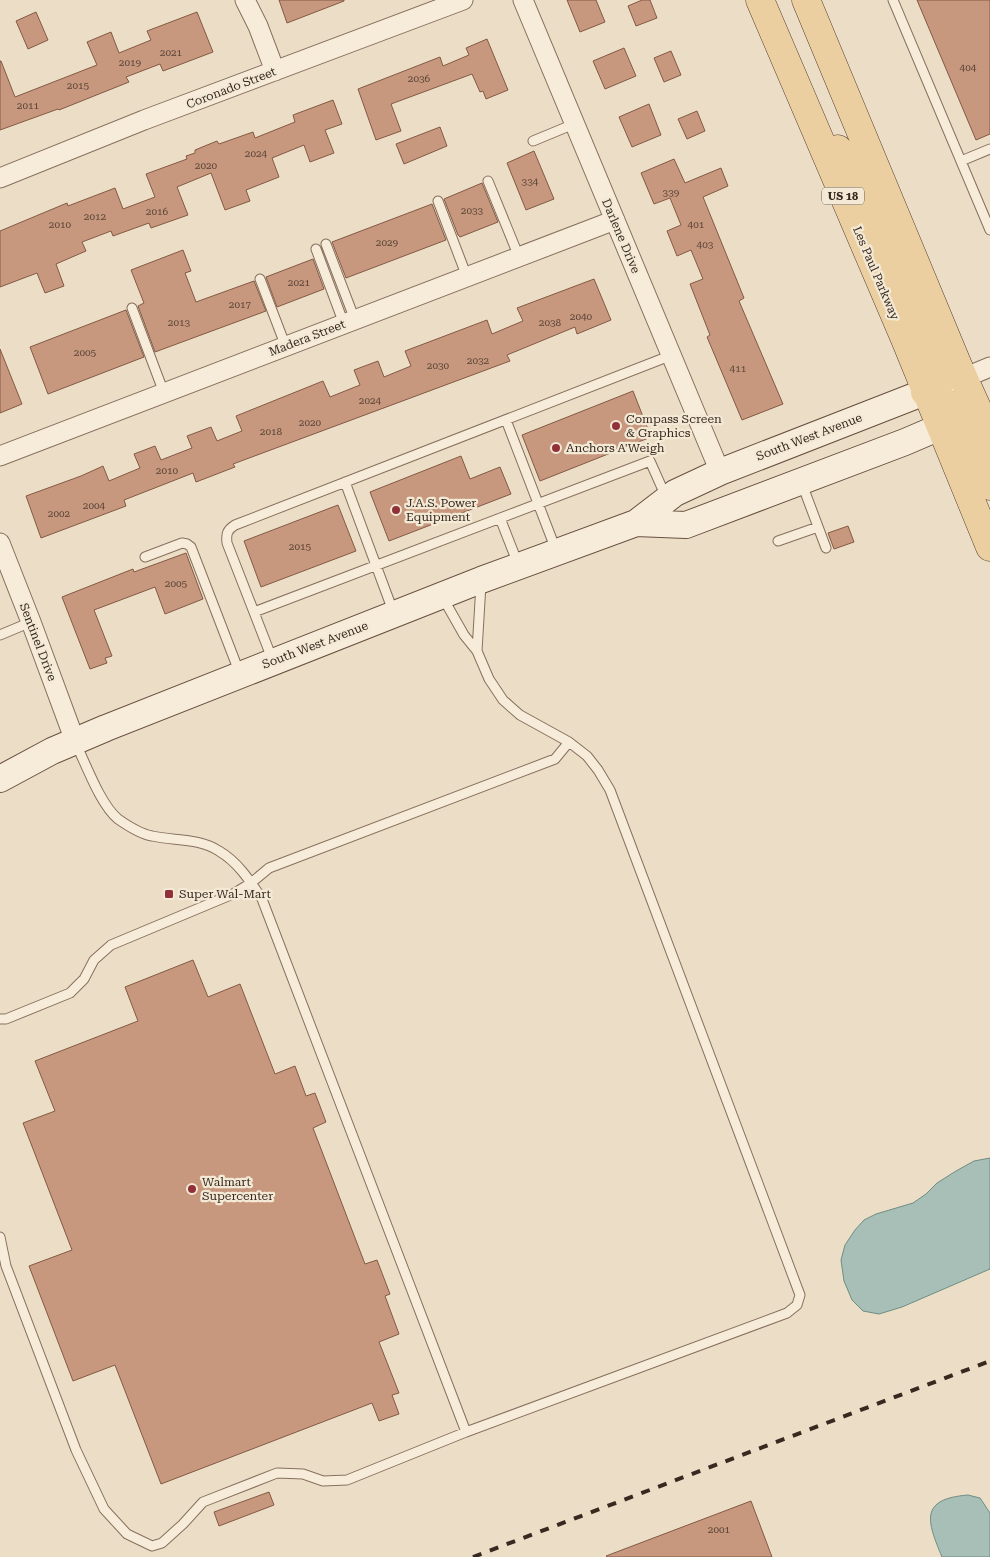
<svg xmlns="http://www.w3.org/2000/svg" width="990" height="1557" font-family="'Roboto Serif',serif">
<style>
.water{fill:#a7bfb7;stroke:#6e8d83}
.building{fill:#c7987e;stroke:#835944}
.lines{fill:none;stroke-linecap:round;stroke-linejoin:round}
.lane-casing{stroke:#86705d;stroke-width:11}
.street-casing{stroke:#86705d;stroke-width:21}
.secondary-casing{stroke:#685140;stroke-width:28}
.primary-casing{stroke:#543f31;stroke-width:29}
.lane{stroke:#f7ecd9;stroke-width:9}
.street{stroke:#f7ecd9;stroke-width:19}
.secondary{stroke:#f7ecd9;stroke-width:26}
.primary{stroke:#eccfa0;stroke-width:28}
.rail{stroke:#372920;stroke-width:4;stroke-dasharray:9 9;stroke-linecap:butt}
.poi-dot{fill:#913038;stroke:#f3e9d5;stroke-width:2}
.labels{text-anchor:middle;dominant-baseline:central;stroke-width:4.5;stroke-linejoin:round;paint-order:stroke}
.number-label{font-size:10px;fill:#5b4538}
.shield{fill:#f3e9d5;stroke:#6f6356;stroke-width:1}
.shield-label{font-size:11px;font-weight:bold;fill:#372920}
.street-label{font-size:12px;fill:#372920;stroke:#f3e9d5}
.poi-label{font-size:12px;fill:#372920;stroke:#f3e9d5;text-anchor:start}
</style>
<rect width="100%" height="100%" fill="#ecdec6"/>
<path class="water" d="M990 1158V1269L902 1307 879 1314 863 1311 852 1300 844 1281 841 1260 845 1245 855 1230 864 1220 876 1214 913 1203 926 1194 937 1183 956 1171 974 1161Z
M968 1495 980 1498 990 1513V1557H942C927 1521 919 1499 968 1495Z"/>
<path class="building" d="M279 0H344V1L287 23Z
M567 0H596L605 22 580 32Z
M642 0H650L657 18 636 26 628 6Z
M917 0H990V134L976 140Z
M36 12 48 40 28 49 16 21Z
M197 12 213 52 163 71 160 64 126 77 129 82 59 110 58 109 0 130V61H1L15 97 97 65 87 42 111 32 119 53 151 40 147 31Z
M487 39 508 90 486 99 483 91 480 92 472 74 391 104 401 131 376 140 358 89 440 57 443 66 469 55 466 48Z
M624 48 636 76 605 89 593 61Z
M671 51 681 75 664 82 654 58Z
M333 100 342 124 325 130 334 153 310 162 304 145 272 158 279 177 246 190 250 201 225 210 211 173 177 187 188 215 151 228 149 223 113 236 111 231 82 242 86 251 56 264 64 286 45 293 37 273 0 287V231L67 203 68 206 115 188 123 209 155 197 146 174 187 159 186 156 195 153V150L217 141 219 144 253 132 255 138 295 122 293 115Z
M649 104 661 135 632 147 619 117Z
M697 111 705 131 687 139 678 119Z
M440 127 447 146 404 164 396 144Z
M534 151 554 199 526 210 507 163Z
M674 159 685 183 721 168 728 186 703 197 744 298 739 301 783 404 742 420 707 337 710 335 690 284 703 279 691 250 677 256 667 231 681 225 670 198 654 204 641 173Z
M482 183 498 222 460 237 458 235 444 199Z
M432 204 446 240 346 278 332 242Z
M183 250 191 271 185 273 196 302 254 281 266 311 155 352 138 306 144 303 131 270Z
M313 259 324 289 277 307 266 277Z
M594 279 611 320 577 334 575 327 507 355 510 361 233 464 235 467 196 482 193 473 124 500 126 506 41 538 26 496 81 476 103 466 109 481 140 468 134 454 155 446 161 460 192 448 187 436 211 427 217 441 242 431 236 416 323 381 330 397 360 385 354 370 378 361 384 377 411 366 405 351 487 320 492 334 523 321 517 308Z
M126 310 144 357 48 394 30 347Z
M0 349 22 404 0 413Z
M633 391 651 437 540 481 522 435Z
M461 456 470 479 500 467 511 494 389 541 370 492Z
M338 505 356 551 261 587 244 541Z
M848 526 854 542 834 549 828 533Z
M186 553 203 599 165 614 155 587 94 610 112 656 105 658 107 663 90 669 62 597 133 569 134 572Z
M193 960 208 997 240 984 275 1074 295 1066 306 1096 315 1093 326 1122 313 1128 365 1264 377 1260 390 1294 385 1296 399 1334 379 1342 399 1393 392 1395 399 1414 379 1421 372 1403 161 1484 115 1365 73 1381 29 1266 72 1250 23 1123 55 1111 35 1061 138 1021 125 987Z
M269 1492 274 1505 219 1526 214 1512Z
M751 1501 772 1557H607L606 1556Z"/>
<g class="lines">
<defs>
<path id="lane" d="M893 0 990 230
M533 141 574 124
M961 161 990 149
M488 181 519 257
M438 201 467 277
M326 244 355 320
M316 249 344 324
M260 279 286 347
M132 308 164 393
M506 420 556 550
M345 482 393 611
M802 484 826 548
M500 518 518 564
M778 541 818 527
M145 557 182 543 187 544 191 547 240 674
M254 612 650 461 666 497
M0 635 31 622
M477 651 481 584
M273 661 227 543C226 534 227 530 235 525L672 355
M75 742C86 764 100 804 118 819 128 826 140 834 152 836 175 841 199 838 219 851 238 862 250 881 262 899L466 1432
M0 1019H6L70 993 84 979 94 960 111 945 233 894 251 883 269 868 555 759 569 742
M0 1237 6 1266 76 1450 104 1509 127 1534 152 1546 162 1543 183 1524 203 1502 277 1473 303 1474 323 1481 347 1480 466 1432 787 1313 797 1305 800 1295 610 790 598 770 587 756 569 742 520 715 503 700 489 679 477 651 464 635 443 598"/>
<path id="street" d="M245 0 258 26 275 71
M523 0 720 472
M0 178 144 120 463 0
M954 382 990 367
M0 456 615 220
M0 543 31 622 75 741"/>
<path id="secondary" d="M636 523 686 525 905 442 940 427 960 417
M0 779 52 751 106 728 481 580 636 523 675 493 720 472 925 392"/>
<path id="primary" d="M760 0 905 339 990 547
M806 0 959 368 990 437
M838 149 862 188 928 343 947 376
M925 392C932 395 941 398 946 403 969 424 979 458 990 486"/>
</defs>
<use href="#lane" class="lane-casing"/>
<use href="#street" class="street-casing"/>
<use href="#secondary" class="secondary-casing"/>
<use href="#primary" class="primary-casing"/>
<use href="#lane" class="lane"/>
<use href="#street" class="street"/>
<use href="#secondary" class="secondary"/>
<use href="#primary" class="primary"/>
<path class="rail" d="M473 1557 990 1361"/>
</g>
<g class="poi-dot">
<circle cx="616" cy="426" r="5"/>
<circle cx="556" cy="448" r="5"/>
<circle cx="396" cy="510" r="5"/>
<rect x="164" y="889" width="10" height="10" rx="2.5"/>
<circle cx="192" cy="1189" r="5"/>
</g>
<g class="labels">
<g class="number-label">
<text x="171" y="52">2021</text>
<text x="130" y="62">2019</text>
<text x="968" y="67">404</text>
<text x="419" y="78">2036</text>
<text x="78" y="85">2015</text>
<text x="28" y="105">2011</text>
<text x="256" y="153">2024</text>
<text x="206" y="165">2020</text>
<text x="530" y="181">334</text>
<text x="671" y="192">339</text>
<text x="472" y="210">2033</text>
<text x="157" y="211">2016</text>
<text x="95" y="216">2012</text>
<text x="60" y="224">2010</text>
<text x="696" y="224">401</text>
<text x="387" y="242">2029</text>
<text x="705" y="244">403</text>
<text x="299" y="282">2021</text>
<text x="240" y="304">2017</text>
<text x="581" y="316">2040</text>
<text x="179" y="322">2013</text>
<text x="550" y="322">2038</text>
<text x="85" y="352">2005</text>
<text x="478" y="360">2032</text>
<text x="438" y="365">2030</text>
<text x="738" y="368">411</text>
<text x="370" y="400">2024</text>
<text x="310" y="422">2020</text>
<text x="271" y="431">2018</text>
<text x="167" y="470">2010</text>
<text x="94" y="505">2004</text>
<text x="59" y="513">2002</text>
<text x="300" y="546">2015</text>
<text x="176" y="583">2005</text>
<text x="719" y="1529">2001</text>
</g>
<rect class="shield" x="822" y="187.5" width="42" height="17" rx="4"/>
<g class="shield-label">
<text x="843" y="196">US 18</text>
</g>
<g class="street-label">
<text transform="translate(231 88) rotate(-21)">Coronado Street</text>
<text transform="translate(621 236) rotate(67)">Darlene Drive</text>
<text transform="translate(876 273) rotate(67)">Les Paul Parkway</text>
<text transform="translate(307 338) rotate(-21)">Madera Street</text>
<text transform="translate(809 437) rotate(-21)">South West Avenue</text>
<text transform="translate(38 642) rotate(69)">Sentinel Drive</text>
<text transform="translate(315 645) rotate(-21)">South West Avenue</text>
</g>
<g class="poi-label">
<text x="626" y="419">Compass Screen<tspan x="626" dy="14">&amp; Graphics</tspan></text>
<text x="566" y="448">Anchors A'Weigh</text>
<text x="406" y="503">J.A.S. Power<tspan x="406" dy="14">Equipment</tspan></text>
<text x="179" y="894">Super Wal-Mart</text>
<text x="202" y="1182">Walmart<tspan x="202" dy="14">Supercenter</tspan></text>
</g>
</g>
</svg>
